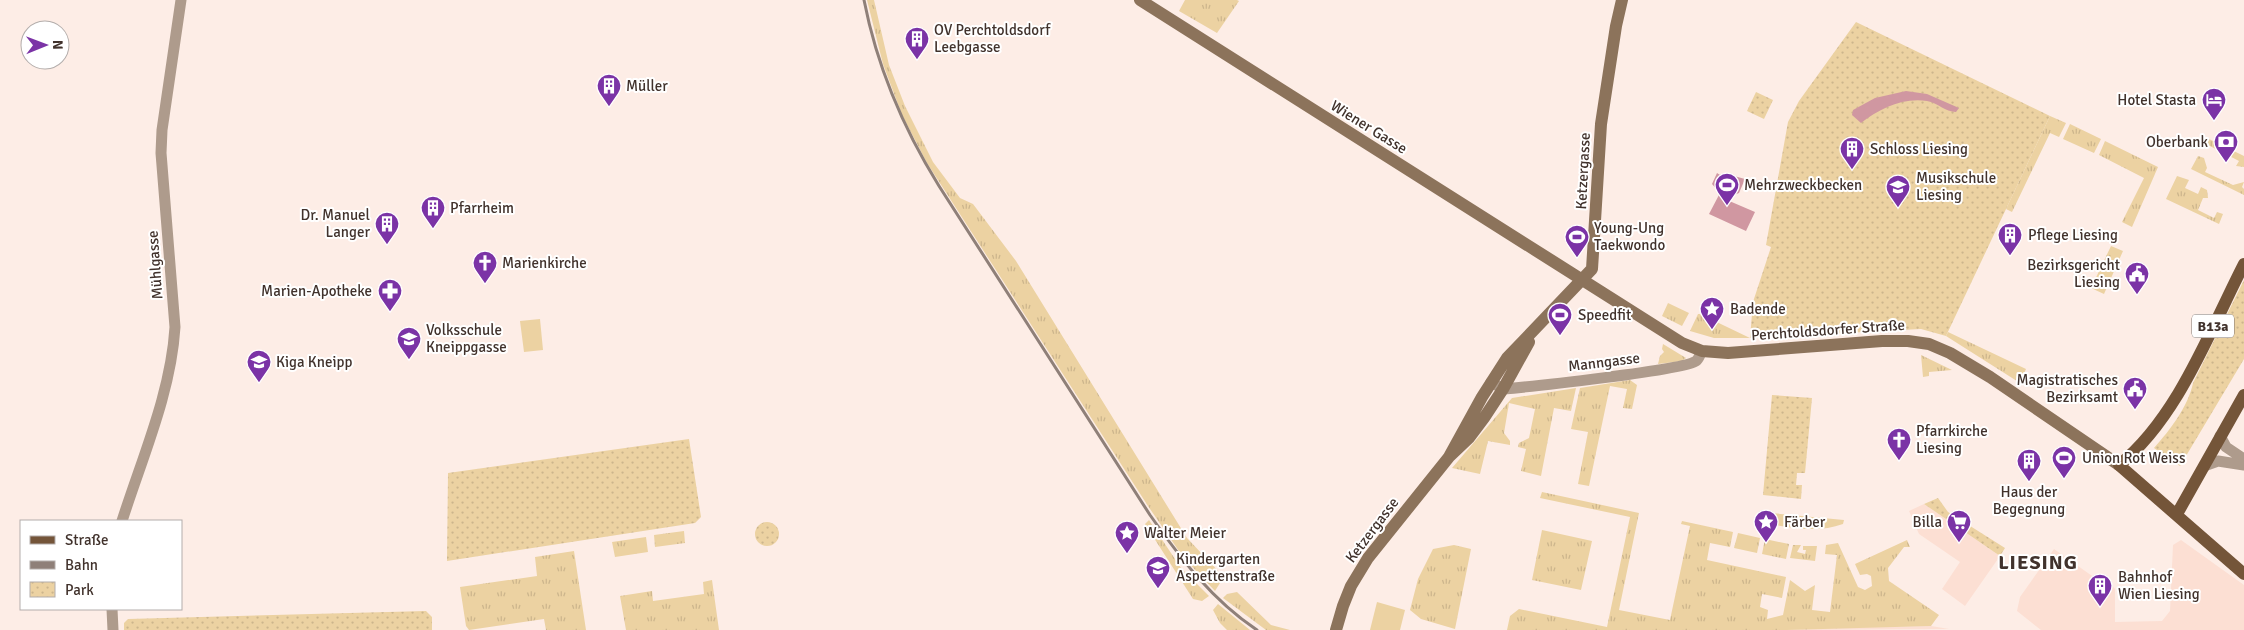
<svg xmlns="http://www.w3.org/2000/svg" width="2244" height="630" font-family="Signika,sans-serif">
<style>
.built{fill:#fcdfd3}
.grass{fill:url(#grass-tufts)}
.park{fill:url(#park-dots)}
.pitch{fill:#ecd2a2}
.water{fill:#d097a1}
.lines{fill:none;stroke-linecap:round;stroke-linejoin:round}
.tertiary{stroke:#ae9b8c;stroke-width:11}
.secondary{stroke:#8c735b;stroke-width:12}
.primary{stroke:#745539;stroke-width:12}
.rail{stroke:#8f8079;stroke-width:3}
.labels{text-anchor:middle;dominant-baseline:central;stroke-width:4;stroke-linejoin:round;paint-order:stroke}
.shield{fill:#fff;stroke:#7a706b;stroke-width:1}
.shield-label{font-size:14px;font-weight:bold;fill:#41322c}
.poi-label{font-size:15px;fill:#41322c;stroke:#fff;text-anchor:start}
.street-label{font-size:15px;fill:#41322c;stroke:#fff}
.district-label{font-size:20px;font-weight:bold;letter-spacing:1px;fill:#41322c;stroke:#fff}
</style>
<defs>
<pattern id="grass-tufts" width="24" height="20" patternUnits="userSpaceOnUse" patternTransform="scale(1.25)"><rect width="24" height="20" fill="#ecd2a2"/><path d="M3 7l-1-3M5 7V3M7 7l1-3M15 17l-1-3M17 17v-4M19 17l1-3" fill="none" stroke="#ccb58c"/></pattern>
<pattern id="park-dots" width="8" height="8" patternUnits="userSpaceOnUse" patternTransform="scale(1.25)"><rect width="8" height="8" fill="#ecd2a2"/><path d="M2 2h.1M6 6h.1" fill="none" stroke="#ccb58c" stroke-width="1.8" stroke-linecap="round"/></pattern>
</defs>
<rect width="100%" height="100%" fill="#fdede6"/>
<path class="built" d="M1924 504 2000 556 1965 606 1942 589 1960 562 1919 534 1909 511Z
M2181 540 2244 585V630H2041L2017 611 2020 597 2054 549 2095 578 2108 581 2115 589V622L2162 621 2170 611 2173 545Z
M1931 626 1949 629 1787 630 1817 628Z"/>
<path class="grass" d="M867 0H874L889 65 905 106 933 162 960 198 973 204 1016 261 1187 538 1221 574 1220 583 1215 591 1183 557 1148 506 927 163 902 115 883 64Z
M1185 0H1237L1239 1 1217 33 1179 11Z
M2050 116 2066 123 2059 137 2050 133 2012 212 2006 209Z
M2070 124 2101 139 2094 153 2063 139Z
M2209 139 2244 156V167L2236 166 2239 161 2206 144Z
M2105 141 2158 167 2132 227 2122 222 2144 178 2099 155Z
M2198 156 2204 158 2207 168 2205 172 2233 185 2244 182 2242 187 2244 189V195L2191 169Z
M2177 176 2189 180 2185 188 2198 194 2201 187 2207 190 2208 198H2203L2198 210 2214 218 2217 212 2223 214 2219 224 2166 199Z
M2111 246 2123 251 2104 294 2091 288Z
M1668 303 1689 313 1682 326 1662 316Z
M1698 314H1700L1750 338H1714L1690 331Z
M1948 332 2026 369 2020 383 1946 336Z
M1663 344 1686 358 1682 361 1658 364 1660 356 1664 352 1662 349Z
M1921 355 1952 370 1929 372V376L1923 377Z
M1630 380 1637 385 1632 409 1623 408 1627 389 1610 386 1589 486 1578 484 1588 432 1571 429 1580 388Z
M1576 388 1571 411 1554 408 1541 476 1521 471 1526 449 1518 447 1519 443 1529 438 1535 409 1509 403 1504 433 1510 441V445L1488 441 1480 474 1452 468 1512 398Z
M1542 492 1639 513 1619 610 1670 620 1690 526 1681 524 1682 521 1733 532 1730 547 1710 543 1707 560 1786 577 1782 598 1762 594 1760 607 1768 610 1767 619 1783 615 1790 580 1805 591 1815 585 1812 610 1830 612 1837 555 1825 554 1826 545 1838 543 1858 587 1865 590 1872 586 1871 576 1867 574 1860 575 1855 564 1907 540 1910 547H1904L1888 568 1889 581 1939 615 1931 626 1787 630H1507L1510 616 1519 609 1607 627 1630 517 1540 498Z
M1761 512 1844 520 1843 524C1816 534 1787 527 1760 522Z
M1149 520 1181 568 1209 596 1202 601 1193 599 1145 524Z
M1542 530 1592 541 1581 590 1532 580Z
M684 531 685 543 655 547 654 535Z
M1738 533 1760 538 1757 553 1734 548Z
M646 537 648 552 615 557 612 542Z
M1765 539 1789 544 1786 559 1762 554Z
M1454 545 1471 549 1455 629 1421 619 1410 610 1418 579 1433 549Z
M1793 545H1801L1797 552 1805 554 1806 550H1803V546H1817L1815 561 1790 558Z
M574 551 586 630H546L544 619 469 630 466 626 460 587 537 576 535 557Z
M712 580 719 630H626L620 596 652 591 653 601 704 594 703 582Z
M1237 592 1271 625 1290 630H1266L1223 598 1227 594Z
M1218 604 1250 630H1227L1220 623 1213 610Z"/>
<path class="park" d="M1856 22 2050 116 1946 336 1921 329 1750 338 1753 302 1771 247 1766 245 1788 122 1799 101Z
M1756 92 1773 100 1764 119 1747 111Z
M2244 280V359L2180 466 2154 448C2170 430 2188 407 2193 383Z
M1772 395 1812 398 1805 473H1797L1796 485H1802L1801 499 1763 495Z
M689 439 701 517 695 523 447 561 448 473Z
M1938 498 1948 512 2005 548 2000 556 1924 504Z
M755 534a12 12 0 1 1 24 0a12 12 0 1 1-24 0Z
M426 611 432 617V630H124V623L128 619Z"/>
<path class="pitch" d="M540 319 543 350 524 352 520 321Z
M1377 602 1405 610 1400 630H1370Z"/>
<path class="water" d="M1906 91 1927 94 1959 108 1956 112C1945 112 1938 103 1927 101 1903 97 1879 109 1861 123L1852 115 1853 110 1875 98Z
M1717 173 1726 179 1734 176 1745 179 1739 193 1734 195 1730 193 1726 197 1727 200 1755 212 1746 231 1709 214 1720 193 1712 184Z"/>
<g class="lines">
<path class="tertiary" d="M1491 382 1503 389C1528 387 1685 370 1696 361 1699 359 1700 354 1702 351
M2220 436 2226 447 2244 459
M2204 466 2218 461 2244 465
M122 521C142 458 171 393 175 327L161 153 162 130 181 0
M112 609 113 630"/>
<path class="secondary" d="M1140 0 1682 343 1702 351 1728 353 1882 341H1908L1929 344 1950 353 1990 377 2119 465
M1449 457 1482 397 1507 358 1592 269 1601 124 1616 26 1622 0
M1336 630 1343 606 1351 586 1368 558 1449 457 1469 438 1484 418 1503 389 1529 342"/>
<path class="primary" d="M2244 264C2210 330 2178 418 2119 465L2244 574
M2177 514 2244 395"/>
<path class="rail" d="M864 0C877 67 903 128 939 186L1150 515C1181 559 1212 600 1257 630"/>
</g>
<defs>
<symbol id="building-pin" viewBox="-11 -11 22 30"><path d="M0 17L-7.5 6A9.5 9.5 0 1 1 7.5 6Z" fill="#7b33a6" stroke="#fff"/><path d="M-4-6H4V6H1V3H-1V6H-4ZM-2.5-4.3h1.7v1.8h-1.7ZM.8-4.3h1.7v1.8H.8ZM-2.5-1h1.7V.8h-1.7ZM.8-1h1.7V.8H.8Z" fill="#fff"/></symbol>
<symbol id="hotel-pin" viewBox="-11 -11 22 30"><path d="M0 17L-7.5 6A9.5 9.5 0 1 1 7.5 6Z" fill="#7b33a6" stroke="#fff"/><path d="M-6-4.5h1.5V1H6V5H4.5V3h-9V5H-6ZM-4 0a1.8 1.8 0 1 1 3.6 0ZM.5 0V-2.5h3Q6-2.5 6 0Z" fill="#fff"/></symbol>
<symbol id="bank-pin" viewBox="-11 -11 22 30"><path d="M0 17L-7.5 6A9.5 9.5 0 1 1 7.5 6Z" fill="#7b33a6" stroke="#fff"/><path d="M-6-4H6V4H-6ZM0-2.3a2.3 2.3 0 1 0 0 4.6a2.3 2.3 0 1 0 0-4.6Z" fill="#fff"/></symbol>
<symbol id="stadium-pin" viewBox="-11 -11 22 30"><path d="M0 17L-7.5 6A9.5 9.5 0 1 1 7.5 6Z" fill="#7b33a6" stroke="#fff"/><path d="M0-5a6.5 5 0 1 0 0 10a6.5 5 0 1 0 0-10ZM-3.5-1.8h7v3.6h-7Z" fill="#fff"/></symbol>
<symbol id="school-pin" viewBox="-11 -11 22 30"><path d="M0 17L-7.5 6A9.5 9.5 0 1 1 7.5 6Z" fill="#7b33a6" stroke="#fff"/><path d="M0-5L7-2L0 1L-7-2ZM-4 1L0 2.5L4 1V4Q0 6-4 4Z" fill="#fff"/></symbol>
<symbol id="church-pin" viewBox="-11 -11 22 30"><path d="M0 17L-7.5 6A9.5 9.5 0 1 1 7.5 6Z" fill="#7b33a6" stroke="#fff"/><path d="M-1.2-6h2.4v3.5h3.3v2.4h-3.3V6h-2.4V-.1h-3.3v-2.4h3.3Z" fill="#fff"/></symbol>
<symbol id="civic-pin" viewBox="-11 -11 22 30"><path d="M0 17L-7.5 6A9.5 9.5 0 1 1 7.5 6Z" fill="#7b33a6" stroke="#fff"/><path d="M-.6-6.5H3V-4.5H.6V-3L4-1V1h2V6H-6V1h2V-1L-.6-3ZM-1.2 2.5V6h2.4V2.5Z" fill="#fff"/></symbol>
<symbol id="pharmacy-pin" viewBox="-11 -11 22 30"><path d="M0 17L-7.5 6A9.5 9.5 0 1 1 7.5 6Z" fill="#7b33a6" stroke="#fff"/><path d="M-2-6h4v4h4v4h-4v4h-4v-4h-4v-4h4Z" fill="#fff"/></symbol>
<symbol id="sight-pin" viewBox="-11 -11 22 30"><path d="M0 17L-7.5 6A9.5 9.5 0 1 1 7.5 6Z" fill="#7b33a6" stroke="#fff"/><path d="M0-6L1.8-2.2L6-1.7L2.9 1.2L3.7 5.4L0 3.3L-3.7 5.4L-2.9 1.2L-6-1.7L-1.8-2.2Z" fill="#fff"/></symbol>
<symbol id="supermarket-pin" viewBox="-11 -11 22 30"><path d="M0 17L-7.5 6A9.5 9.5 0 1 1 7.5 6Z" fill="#7b33a6" stroke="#fff"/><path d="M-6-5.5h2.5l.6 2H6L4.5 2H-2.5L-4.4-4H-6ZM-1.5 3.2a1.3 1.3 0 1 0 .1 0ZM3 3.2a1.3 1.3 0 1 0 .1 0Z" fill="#fff"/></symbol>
</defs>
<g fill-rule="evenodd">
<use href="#building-pin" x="903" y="25" width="28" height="38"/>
<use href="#building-pin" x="595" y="72" width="28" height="38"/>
<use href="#hotel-pin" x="2200" y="86" width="28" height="38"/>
<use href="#bank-pin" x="2212" y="128" width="28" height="38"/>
<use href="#building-pin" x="1838" y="135" width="28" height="38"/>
<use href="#stadium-pin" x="1713" y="171" width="28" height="38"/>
<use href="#school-pin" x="1884" y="173" width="28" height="38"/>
<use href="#building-pin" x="419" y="194" width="28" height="38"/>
<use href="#building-pin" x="373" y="210" width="28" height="38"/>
<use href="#building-pin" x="1996" y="221" width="28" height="38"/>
<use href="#stadium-pin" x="1563" y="223" width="28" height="38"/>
<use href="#church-pin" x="471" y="249" width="28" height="38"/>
<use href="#civic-pin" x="2123" y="260" width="28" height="38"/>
<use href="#pharmacy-pin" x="376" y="277" width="28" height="38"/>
<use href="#sight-pin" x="1698" y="295" width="28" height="38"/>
<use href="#stadium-pin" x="1546" y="301" width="28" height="38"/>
<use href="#school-pin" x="395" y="325" width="28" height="38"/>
<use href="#school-pin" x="245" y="348" width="28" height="38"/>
<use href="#civic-pin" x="2121" y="375" width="28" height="38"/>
<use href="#church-pin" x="1885" y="426" width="28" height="38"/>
<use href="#stadium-pin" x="2050" y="444" width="28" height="38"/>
<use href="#building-pin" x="2015" y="447" width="28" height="38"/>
<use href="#sight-pin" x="1752" y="508" width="28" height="38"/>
<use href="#supermarket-pin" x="1945" y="508" width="28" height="38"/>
<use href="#sight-pin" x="1113" y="519" width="28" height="38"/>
<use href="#school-pin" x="1144" y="554" width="28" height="38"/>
<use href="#building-pin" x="2086" y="572" width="28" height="38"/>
</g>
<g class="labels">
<rect class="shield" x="2192" y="314.5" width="42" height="23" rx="4"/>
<g class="shield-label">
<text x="2213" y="326">B13a</text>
</g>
<g class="poi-label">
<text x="934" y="30">OV Perchtoldsdorf<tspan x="934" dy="17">Leebgasse</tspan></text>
<text x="626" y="86">Müller</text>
<text x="2196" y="100" text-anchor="end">Hotel Stasta</text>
<text x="2208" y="142" text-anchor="end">Oberbank</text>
<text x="1870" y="149">Schloss Liesing</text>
<text x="1916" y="178">Musikschule<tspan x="1916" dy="17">Liesing</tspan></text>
<text x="1744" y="185">Mehrzweckbecken</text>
<text x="450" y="208">Pfarrheim</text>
<text x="370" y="215" text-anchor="end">Dr. Manuel<tspan x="370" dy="17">Langer</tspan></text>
<text x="1594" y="228">Young-Ung<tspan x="1594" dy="17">Taekwondo</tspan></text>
<text x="2028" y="235">Pflege Liesing</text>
<text x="502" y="263">Marienkirche</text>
<text x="2120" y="265" text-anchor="end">Bezirksgericht<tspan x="2120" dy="17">Liesing</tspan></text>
<text x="372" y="291" text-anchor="end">Marien-Apotheke</text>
<text x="1730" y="309">Badende</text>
<text x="1578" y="315">Speedfit</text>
<text x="426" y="330">Volksschule<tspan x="426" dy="17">Kneippgasse</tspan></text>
<text x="276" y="362">Kiga Kneipp</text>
<text x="2118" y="380" text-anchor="end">Magistratisches<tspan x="2118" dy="17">Bezirksamt</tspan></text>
<text x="1916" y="431">Pfarrkirche<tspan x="1916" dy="17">Liesing</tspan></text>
<text x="2082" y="458">Union Rot Weiss</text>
<text x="2029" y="492" text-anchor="middle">Haus der<tspan x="2029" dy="17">Begegnung</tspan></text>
<text x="1784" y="522">Färber</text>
<text x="1942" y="522" text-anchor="end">Billa</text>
<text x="1144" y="533">Walter Meier</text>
<text x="1176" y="559">Kindergarten<tspan x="1176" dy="17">Aspettenstraße</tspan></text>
<text x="2118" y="577">Bahnhof<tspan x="2118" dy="17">Wien Liesing</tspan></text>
</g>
<g class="street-label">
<text transform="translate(1369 127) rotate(32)">Wiener Gasse</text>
<text transform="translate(1583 171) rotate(-87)">Ketzergasse</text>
<text transform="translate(155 265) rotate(-94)">Mühlgasse</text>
<text transform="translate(1828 330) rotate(-4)">Perchtoldsdorfer Straße</text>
<text transform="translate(1604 362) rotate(-7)">Manngasse</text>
<text transform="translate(1372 530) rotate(-53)">Ketzergasse</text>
</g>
<g class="district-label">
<text x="2038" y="562">LIESING</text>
</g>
</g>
<rect x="20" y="520" width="162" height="90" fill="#ffffff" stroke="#b3adab"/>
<rect x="30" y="536" width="25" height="8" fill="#745539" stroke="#b3adab"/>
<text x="65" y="545" font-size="15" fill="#41322c">Straße</text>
<rect x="30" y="561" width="25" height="8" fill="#8f8079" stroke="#b3adab"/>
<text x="65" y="570" font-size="15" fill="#41322c">Bahn</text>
<rect x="30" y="582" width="25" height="15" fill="url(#park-dots)" stroke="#b3adab"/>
<text x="65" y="595" font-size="15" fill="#41322c">Park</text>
<g transform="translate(45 45) rotate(89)"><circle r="24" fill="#ffffff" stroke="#b3adab"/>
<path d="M0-4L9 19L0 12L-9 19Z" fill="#7b33a6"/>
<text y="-8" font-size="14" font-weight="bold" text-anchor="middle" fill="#41322c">N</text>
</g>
</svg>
